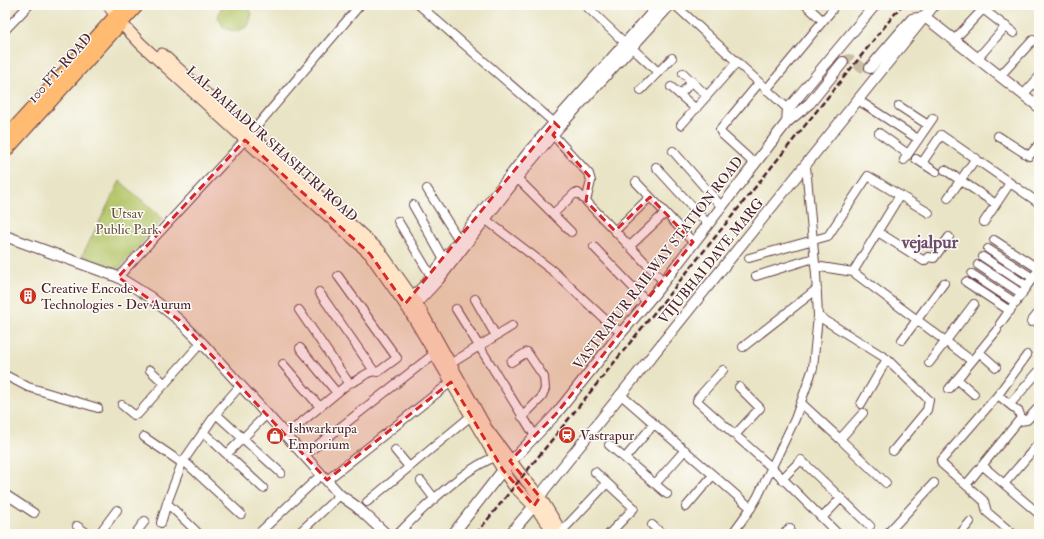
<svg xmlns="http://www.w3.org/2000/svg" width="1044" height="539" font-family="'IM FELL Double Pica',serif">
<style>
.green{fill:#b4c568;stroke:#7f724a}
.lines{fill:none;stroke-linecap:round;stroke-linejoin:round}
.tertiary-tunnel{stroke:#c9bda6;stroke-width:10;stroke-dasharray:10 5;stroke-linecap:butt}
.minor-casing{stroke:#623d42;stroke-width:10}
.tertiary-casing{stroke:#623d42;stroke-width:12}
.secondary-casing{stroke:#623d42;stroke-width:13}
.primary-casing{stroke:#623d42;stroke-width:14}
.minor{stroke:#fff;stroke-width:8}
.tertiary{stroke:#fff;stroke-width:10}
.secondary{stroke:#ffe4c6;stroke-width:11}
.primary{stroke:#ffbb71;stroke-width:12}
.rail{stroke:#4a1f2b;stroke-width:2.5;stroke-dasharray:6 3;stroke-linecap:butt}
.marked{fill:#d62828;fill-opacity:0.2;stroke:#d62828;stroke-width:3;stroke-dasharray:8 5;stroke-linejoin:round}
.labels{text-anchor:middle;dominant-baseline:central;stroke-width:3;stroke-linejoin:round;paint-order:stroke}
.street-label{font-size:14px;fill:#4a1f2b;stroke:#fdfcf7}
.park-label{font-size:14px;fill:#6a513d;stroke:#fdfcf7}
.poi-label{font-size:14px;fill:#4a1f2b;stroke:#fdfcf7;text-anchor:start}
.district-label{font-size:18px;font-weight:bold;fill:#6e4c6c;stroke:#fdfcf7}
</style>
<rect width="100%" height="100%" fill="#fdfcf7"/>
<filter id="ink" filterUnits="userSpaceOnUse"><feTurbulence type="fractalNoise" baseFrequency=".025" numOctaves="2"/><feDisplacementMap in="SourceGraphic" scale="8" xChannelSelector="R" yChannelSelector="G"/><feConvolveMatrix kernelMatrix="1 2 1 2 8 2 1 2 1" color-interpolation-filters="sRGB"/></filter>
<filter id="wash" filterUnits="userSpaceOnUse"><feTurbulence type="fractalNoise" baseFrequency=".012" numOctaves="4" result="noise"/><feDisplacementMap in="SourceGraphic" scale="16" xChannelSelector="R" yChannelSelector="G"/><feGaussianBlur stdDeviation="0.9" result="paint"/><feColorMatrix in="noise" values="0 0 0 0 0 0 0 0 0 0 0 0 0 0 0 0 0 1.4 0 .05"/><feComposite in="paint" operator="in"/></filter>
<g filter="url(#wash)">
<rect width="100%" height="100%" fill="#e9e4c5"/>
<path class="green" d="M222 5H248L252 14 248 26 236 32 224 28 218 17Z
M120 181 163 219 118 269 82 256Z"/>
</g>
<g filter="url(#ink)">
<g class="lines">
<path class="tertiary-tunnel" d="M843 62 849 59 865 69 870 68"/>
<defs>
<path id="minor" d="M419 5 559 127
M585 5 625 43
M675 5 788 109
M806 5 823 21
M5 30 29 5
M954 40 983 9 1014 33
M632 48 658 72
M977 59 1006 26
M683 73 707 96
M1000 76 1033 40
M671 87 696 109
M641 90 672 58
M766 90 832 10
M680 95 692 81
M1023 95 1039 77
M858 100 918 139
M899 106 928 125
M681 125 737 62
M879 133 908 154
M553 135 589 174 591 181 586 201 664 282
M998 136 1029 156 1039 144
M673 151 721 206
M916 159 936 172
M904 160 933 118
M922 163 941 135 1039 203
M755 164 722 134 720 130 759 83
M656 167 708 224
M945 170 996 204
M517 178 571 232
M636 182 693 242
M427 189 459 240
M948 198 976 158
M413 205 444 260
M553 214 575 193H578L586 201
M485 219 553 271 611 325 621 332
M398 221 431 276
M984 222 1010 183
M615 231 650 197
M878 232 924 261 928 257 934 258 949 237
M994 240 1039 269
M630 246 665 213
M594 247 647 302
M988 249 1033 278
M983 257 1027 286
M749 258 828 236 868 176 929 213
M978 265 1022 294
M815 266 853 272 972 361 997 330
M853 272 900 195
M972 274 1016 303
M756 276 814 258
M118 277 245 140 360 5
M966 282 1010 311
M319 292 374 371
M475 299 496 336
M456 309 535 436
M299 310 349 383
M818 316 887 359 929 400 927 410 893 451
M1031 322 1039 312
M1000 324 1039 269
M902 340 944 283
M743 347 817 289
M300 348 337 393
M979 352 996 367
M511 362 527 352 544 377 545 389 541 398 522 417
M929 363 974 304
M283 364 320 407
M450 364 512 326
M150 370 165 384
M723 370 698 398 697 401 771 467 838 534
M5 375 28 387 98 408
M957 379 974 394
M949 389 972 361
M620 394 751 508
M998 395 1019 412 1021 418 966 485 942 464 941 461Z
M998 395 1027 355
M801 403 840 439 863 413
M861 404 887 359
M1010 404 1039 371
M122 405 134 415 138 414 201 343
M216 414 281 473
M1020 421 1027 420 1039 407
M203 432 263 488
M286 435 349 383C360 382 366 369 378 372L397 358 338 276
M735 435 760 408 739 387
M144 437 182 463
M840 439 886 483
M609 445 667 494
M395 450 409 467
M227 454 266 415
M305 455 434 354
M625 458 654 424
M184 461 241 514
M983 466 1039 514
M782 479 801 460 870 526
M327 480 451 382
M421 481 434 498
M607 483 634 508 609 534
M655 484 685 450
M1004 484 1039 443
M966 485 984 501 987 512 1013 534
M5 494 34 513
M367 502 471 416
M686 507 713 475
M822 518 841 498
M161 523 167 503
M652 525 662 534
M77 526 88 534
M561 532 607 483 595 472
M399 533C424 507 462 470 495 457
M99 534 117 510
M135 534 145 521
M199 534 167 503 182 463 218 411 240 386
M258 534 322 474
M298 534 340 495
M732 534 751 508 758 496 795 419 813 368 818 316 816 274 806 166
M783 534 790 528
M887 534 934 483
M960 534 970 522"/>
<path id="tertiary" d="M870 68 912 19 925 17 1039 107
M787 122 810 103 843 62
M5 236 118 277 150 297 179 320 203 344 340 495 357 507 386 534
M406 302 423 287 531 149 659 5
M411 309 439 279 520 174 559 127 670 5
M453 534 503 470 556 414 611 345 655 293 787 122 788 109 875 5
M510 534 534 506 545 489C674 327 804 166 934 5"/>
<path id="secondary" d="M108 5 121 23 141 44 370 254 409 310 503 470 514 486 534 506 556 534
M162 54 379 250 417 304 486 428 522 476 540 497 557 525"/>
<path id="primary" d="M5 138 125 5
M5 152 138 5"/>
</defs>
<use href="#minor" class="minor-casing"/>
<use href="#tertiary" class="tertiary-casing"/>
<use href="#secondary" class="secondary-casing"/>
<use href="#primary" class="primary-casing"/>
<use href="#minor" class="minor"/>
<use href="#tertiary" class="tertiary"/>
<use href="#secondary" class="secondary"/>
<use href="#primary" class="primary"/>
<path class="rail" d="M476 534 902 5"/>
</g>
</g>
<path class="marked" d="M554 122 559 127 553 135 590 177 586 201 615 231 650 197 693 242 556 414 510 461 540 497 534 506 503 470 451 382 327 480 179 320 118 277 245 140 370 254 405 304Z"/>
<defs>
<symbol id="building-disc" viewBox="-11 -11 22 22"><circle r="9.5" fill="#c8321e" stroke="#fdfcf7"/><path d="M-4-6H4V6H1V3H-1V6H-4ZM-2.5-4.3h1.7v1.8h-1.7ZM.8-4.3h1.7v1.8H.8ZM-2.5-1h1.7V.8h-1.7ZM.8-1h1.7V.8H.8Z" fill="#fff"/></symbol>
<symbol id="station-disc" viewBox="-11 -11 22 22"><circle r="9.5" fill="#c8321e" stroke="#fdfcf7"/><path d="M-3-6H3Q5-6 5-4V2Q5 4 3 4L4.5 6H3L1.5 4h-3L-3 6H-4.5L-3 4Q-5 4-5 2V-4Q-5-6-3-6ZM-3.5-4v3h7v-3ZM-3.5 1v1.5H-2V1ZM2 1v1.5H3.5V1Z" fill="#fff"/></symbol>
<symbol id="shop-disc" viewBox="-11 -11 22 22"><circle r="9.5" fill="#c8321e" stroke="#fdfcf7"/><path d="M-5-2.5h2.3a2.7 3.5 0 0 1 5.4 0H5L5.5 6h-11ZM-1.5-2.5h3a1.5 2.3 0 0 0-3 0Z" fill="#fff"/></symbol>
</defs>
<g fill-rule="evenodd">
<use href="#building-disc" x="18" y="286" width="20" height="20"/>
<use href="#station-disc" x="557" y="425" width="20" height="20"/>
<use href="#shop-disc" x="265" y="426" width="20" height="20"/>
</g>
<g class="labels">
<g class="street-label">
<text transform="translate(60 68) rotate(-48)">100 FT. ROAD</text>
<text transform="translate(272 144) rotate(42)">LAL BAHADUR SHASHTRI ROAD</text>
<text transform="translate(711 261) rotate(-51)">VIJUBHAI DAVE MARG</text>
<text transform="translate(658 263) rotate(-52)">VASTRAPUR RAILWAY STATION ROAD</text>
</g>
<g class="park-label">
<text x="127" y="213">Utsav<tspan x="127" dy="16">Public Park</tspan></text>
</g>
<g class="poi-label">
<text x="41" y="288">Creative Encode<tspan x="41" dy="16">Technologies - Dev Aurum</tspan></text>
<text x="288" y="428">Ishwarkrupa<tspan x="288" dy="16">Emporium</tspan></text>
<text x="580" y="435">Vastrapur</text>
</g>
<g class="district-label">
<text x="930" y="242">vejalpur</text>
</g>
</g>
<rect width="1044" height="539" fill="none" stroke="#fdfcf7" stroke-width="20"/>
</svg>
